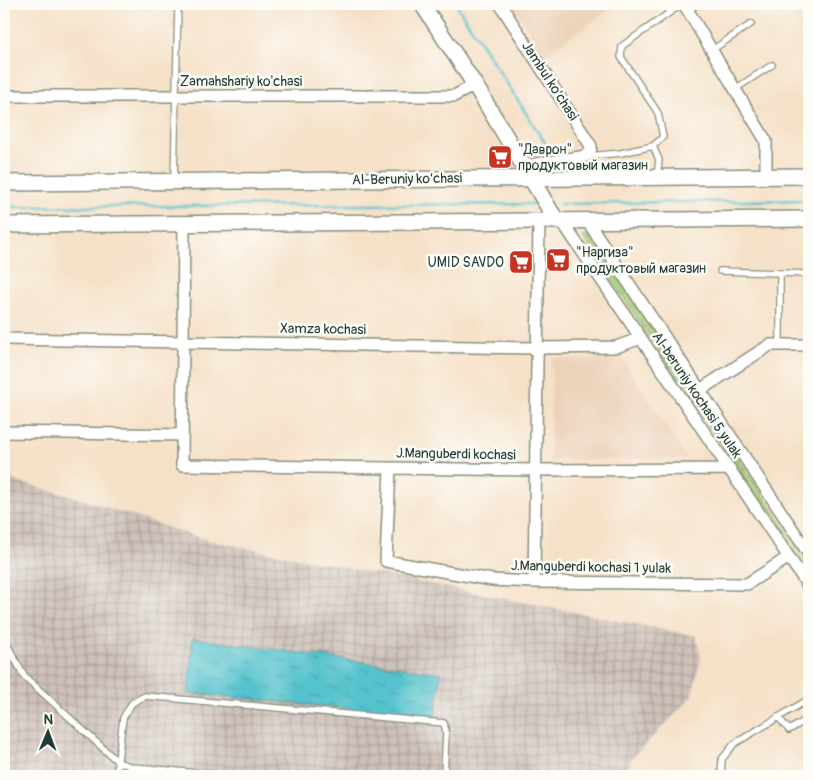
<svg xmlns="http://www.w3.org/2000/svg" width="813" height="780" font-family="Pangolin,sans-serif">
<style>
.built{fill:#ecd2b9}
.industrial{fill:url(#industrial-grid)}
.grass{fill:url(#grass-tufts);stroke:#628456}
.water{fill:url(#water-ripples);stroke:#3a8080}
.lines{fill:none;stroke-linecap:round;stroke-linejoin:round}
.stream{stroke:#55c2cd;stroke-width:2.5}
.lane-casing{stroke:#8a8f7e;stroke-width:8}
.street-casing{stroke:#8a8f7e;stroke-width:14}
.secondary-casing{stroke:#8a8f7e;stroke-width:18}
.lane{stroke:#fff;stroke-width:5.5}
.street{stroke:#fff;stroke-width:11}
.secondary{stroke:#fff;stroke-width:15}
.labels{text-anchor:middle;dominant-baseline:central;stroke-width:5;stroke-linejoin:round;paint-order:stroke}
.street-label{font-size:14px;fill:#1f3d34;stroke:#fdfcf7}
.poi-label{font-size:14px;fill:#1f3d34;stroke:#fdfcf7;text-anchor:start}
</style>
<defs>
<pattern id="industrial-grid" width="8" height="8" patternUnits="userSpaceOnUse" patternTransform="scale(1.25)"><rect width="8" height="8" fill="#cec1b9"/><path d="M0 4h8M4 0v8" fill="none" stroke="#a79e97"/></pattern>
<pattern id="grass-tufts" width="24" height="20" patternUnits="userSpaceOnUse" patternTransform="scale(1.25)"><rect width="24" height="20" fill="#a4cc78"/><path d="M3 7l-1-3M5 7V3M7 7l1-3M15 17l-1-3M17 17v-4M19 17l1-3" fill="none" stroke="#85a763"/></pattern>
<pattern id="water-ripples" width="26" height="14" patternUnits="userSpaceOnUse" patternTransform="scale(1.25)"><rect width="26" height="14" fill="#55c2cd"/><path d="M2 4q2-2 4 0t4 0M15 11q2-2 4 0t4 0" fill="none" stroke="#469fa7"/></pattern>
</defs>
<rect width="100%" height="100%" fill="#fdfcf7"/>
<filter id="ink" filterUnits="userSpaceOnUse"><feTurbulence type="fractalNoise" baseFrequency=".02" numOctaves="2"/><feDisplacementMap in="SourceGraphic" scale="10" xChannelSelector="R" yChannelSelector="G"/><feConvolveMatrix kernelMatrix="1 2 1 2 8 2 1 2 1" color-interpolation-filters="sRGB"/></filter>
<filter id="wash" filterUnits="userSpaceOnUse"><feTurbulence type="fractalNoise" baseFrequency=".0096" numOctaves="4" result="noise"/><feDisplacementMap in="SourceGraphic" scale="20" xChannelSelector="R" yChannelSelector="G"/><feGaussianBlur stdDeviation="1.12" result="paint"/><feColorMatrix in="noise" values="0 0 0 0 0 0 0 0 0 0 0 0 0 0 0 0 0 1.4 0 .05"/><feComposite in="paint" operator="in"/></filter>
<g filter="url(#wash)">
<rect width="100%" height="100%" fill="#f5e1c8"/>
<path class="built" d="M512 4H617L544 55Z
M552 358 623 360 687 459 550 460Z"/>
<path class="industrial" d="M4 474 17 482 72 496 206 540 696 636 701 659 691 698 631 759 625 776H4Z"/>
<path class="grass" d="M590 234 809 564V577L583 237Z"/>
<path class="water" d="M193 638 441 673 435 717 188 693Z"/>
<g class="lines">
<path class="stream" d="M456 4 547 146
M560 204 809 200
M4 207 534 204"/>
</g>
</g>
<g filter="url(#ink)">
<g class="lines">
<defs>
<path id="lane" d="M688 10 698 4
M712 50 751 24
M735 89 772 65
M653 146 659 160 657 176
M588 156 621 153 653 146 663 137 658 113 621 57 622 46 682 4
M174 181 178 4
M720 271 780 273V345
M780 273 809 274
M4 639 24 676 118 762 133 767 230 776
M778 717 789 730 809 718
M116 776 123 718 132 703 145 696 444 723 446 733 444 776
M721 776 722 759 734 744 809 699"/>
<path id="street" d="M500 4 591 146 590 153 586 156 524 166
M684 4 766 141V175
M4 96H454L475 85
M586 219 809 554
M561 220 809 587
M184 223 182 465 535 470 730 469
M4 339 537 348 616 347 641 338
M700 390 770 345H809
M4 432 182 435
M390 468 386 561 492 580 534 582 747 584 789 557
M534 582 539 220"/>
<path id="secondary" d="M422 4 475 85 556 220
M4 183 809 176
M4 225 809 219"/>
</defs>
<use href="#lane" class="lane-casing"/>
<use href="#street" class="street-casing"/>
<use href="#secondary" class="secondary-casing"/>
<use href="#lane" class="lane"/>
<use href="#street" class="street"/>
<use href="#secondary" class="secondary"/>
</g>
</g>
<defs>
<symbol id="supermarket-square" viewBox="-11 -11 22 22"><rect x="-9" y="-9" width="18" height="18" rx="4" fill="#c8321e" stroke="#fdfcf7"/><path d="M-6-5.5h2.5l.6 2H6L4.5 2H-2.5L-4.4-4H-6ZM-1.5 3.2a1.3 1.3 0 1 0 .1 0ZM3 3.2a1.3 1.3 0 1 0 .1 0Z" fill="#fff"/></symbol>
</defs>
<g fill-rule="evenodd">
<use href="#supermarket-square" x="486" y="143" width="28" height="28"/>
<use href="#supermarket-square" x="544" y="246" width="28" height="28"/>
<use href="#supermarket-square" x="507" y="248" width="28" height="28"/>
</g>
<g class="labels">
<g class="street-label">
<text x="241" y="81">Zamahshariy ko'chasi</text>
<text transform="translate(550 81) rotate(57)">Jambul ko'chasi</text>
<text transform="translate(407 179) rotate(-1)">Al-Beruniy ko’chasi</text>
<text transform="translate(323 329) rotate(1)">Xamza kochasi</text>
<text transform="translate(697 395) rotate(56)">Al-beruniy kochasi 5 yulak</text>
<text transform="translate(456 454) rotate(1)">J.Manguberdi kochasi</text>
<text transform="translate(591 567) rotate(1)">J.Manguberdi kochasi 1 yulak</text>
</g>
<g class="poi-label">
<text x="518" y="149">"Даврон"<tspan x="518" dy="16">продуктовый магазин</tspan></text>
<text x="576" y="252">"Наргиза"<tspan x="576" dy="16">продуктовый магазин</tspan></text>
<text x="504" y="262" text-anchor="end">UMID SAVDO</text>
</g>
</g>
<rect width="813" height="780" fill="none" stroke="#fdfcf7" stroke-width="20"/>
<g transform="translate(48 732) rotate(1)" stroke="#fdfcf7" stroke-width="4" paint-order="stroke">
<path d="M0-4L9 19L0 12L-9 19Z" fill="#1f3d34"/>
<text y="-8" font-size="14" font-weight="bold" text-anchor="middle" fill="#1f3d34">N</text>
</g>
</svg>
